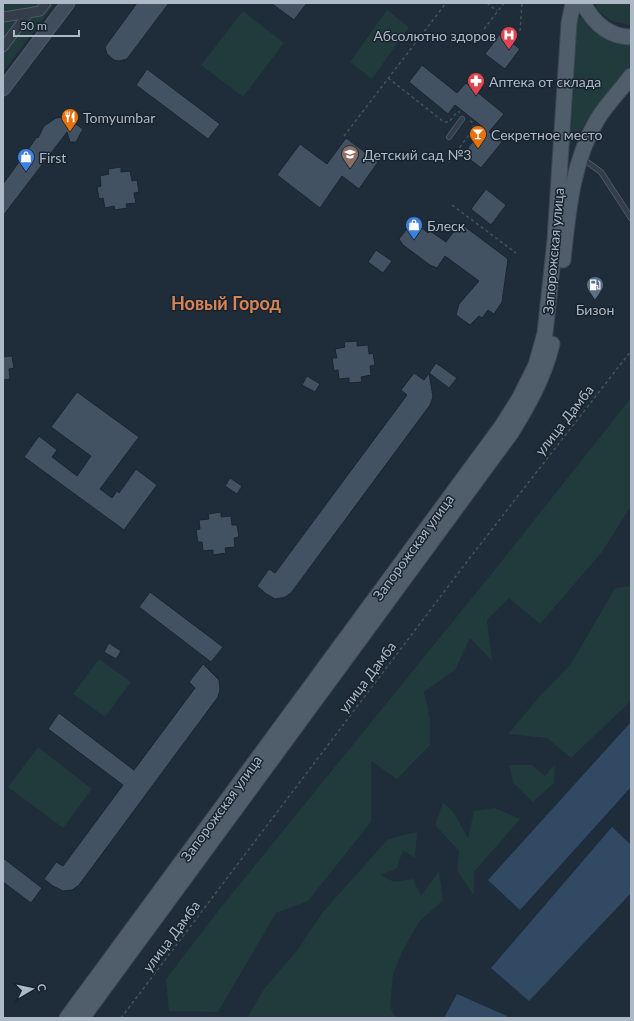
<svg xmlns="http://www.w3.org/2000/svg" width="634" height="1021" font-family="Lato,sans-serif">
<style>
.green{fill:#213a3b}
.water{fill:#314962}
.building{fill:#425262;stroke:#1a2530}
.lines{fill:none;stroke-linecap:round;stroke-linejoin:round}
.lane-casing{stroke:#505c68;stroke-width:6}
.street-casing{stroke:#505c68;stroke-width:11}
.secondary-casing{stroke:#505c68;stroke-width:15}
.primary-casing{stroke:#3c4753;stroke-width:17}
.path{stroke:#3e5758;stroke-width:1.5;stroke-dasharray:3 3;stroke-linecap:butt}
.lane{stroke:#333e4a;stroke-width:4.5}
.street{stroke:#333e4a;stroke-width:9}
.secondary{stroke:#404d5d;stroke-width:13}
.primary{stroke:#505d6a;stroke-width:15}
.labels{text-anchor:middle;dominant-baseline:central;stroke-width:3;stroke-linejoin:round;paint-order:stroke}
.poi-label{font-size:14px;fill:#adb9c7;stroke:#18232e;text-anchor:start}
.street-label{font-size:14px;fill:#adb9c7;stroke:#18232e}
.district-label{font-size:18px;font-weight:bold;fill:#db8453;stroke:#18232e}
</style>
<rect width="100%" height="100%" fill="#1f2c3a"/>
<path class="green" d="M3 3H49L53 6 3 72Z
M595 3H631V25C617 24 600 17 595 3Z
M387 10 409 27 372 79 350 62Z
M243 11 284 43 243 97 201 65Z
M577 17C587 16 598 32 606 38 613 43 623 44 631 45V64L565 151 575 22Z
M631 398V506L602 552 540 624 509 598 487 620 492 661 470 638 455 670 424 692 430 718V745L397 779 371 761V822L308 901 276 913 218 1012 169 1011 166 979 218 911 497 567Z
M631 586V701L571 758 547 738 508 734 539 697 571 664 615 588Z
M99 659 131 682 105 717 73 694Z
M38 747 92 789 63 828 8 787Z
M555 764 554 783 533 802 513 782 509 765H532L545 776Z
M443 802 454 813 468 838 474 811 495 808 520 819 474 872V896L457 870 459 851 435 825Z
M417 832 415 858 403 850 397 868 381 875 394 882 413 879 421 896 439 871 443 900 419 922 403 950 393 974 390 1007 396 1018H247L264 989 295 953 323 912 388 839Z"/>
<path class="water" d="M631 722V787L520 910 488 880Z
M612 827 631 845V893L529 1001 491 968Z
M457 994 507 1016 506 1018H444Z"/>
<path class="building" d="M137 3H169L127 59 119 61 114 60 107 54 105 47Z
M271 3H307L294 20Z
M500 34 520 49 505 69 485 54Z
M422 65 457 93 466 83 504 114 489 132 502 142 481 168 463 154 484 128 455 105 448 114 409 82Z
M147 69 220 124 208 139 136 85Z
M65 117 83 129 76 142H70L67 132 3 216V184L37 137 38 138 44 126 56 118Z
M346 138 378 162 359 189 342 176 320 208 277 175 300 144 327 164Z
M121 167V172L130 171 132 181 137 180 139 192 134 193 136 203 126 204 127 208 115 210 114 206 105 208 103 198 99 199 97 187 101 186 100 176 109 174 108 169Z
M486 189 506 205 491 225 471 209Z
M413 221 428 233 430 231 446 242 460 223 508 259 502 302 494 314 488 310 482 318 479 316 470 325 456 315 459 304 479 281 445 256 437 268 430 265 403 245 399 239Z
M376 250 392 261 383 273 368 262Z
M357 341V346L368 345 369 354 373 353 375 365 370 366 371 375 361 377 362 382 349 383V378L339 379 338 370 334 371 332 358H337L335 349 345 347 344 342Z
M12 356 14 368 9 369 10 379 3 380V357Z
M436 363 457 378 449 388 429 373Z
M414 373 424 380 429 373 433 397 430 405 291 593 285 597 275 599 265 593 257 586 269 569 275 573 407 395 401 390Z
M307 376 320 384 315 392 302 385Z
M77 392 139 437 100 489 112 498 117 491 119 493 136 469 157 485 124 530 24 457 39 436 57 450 52 457 77 476 91 456 51 427Z
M230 478 242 486 237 494 225 486Z
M221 512V517L231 516 232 525H237L239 537 234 538 235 547 225 548 226 553 213 555V550L203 551 202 542H198L196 530 200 529 199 520 209 519 208 514Z
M150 592 223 647 211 662 139 607Z
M109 643 121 651 116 659 104 652Z
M203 664 219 680 220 690 218 697 79 885 72 890 63 891 53 886 44 879 56 862 63 866 123 785 48 729 59 713 134 770 195 688 189 682Z
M3 858 42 888 31 903 3 882Z"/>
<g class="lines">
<defs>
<path id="lane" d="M449 137 462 119
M583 159 601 172 631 218"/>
<path id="street" d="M4 17 40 11 46 3
M3 47 28 14"/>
<path id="secondary" d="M3 89 68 3"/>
<path id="primary" d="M583 3C593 22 608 37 631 37
M563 260C568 213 572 162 597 120 606 105 620 91 631 76
M67 1018 502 426 519 399 536 365 545 333 555 240 569 23 573 3
M82 1018 511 433C529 404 544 377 552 344"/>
</defs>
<use href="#lane" class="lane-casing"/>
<use href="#street" class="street-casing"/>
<use href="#secondary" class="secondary-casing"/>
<use href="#primary" class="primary-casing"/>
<path class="path" d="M487 3 497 11
M484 29 504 3
M520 31 522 3
M388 78 444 122H449L457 112H460
M344 136 446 3
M449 162 474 128 473 123 468 119
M452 205 516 253
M121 1018 472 555 631 351"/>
<use href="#lane" class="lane"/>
<use href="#street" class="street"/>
<use href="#secondary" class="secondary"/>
<use href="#primary" class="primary"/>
</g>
<defs>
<symbol id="hospital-pin" viewBox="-11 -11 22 30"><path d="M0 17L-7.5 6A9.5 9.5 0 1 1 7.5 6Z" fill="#e0444e" stroke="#18232e"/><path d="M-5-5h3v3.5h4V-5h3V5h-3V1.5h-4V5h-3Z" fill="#fff"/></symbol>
<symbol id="pharmacy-pin" viewBox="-11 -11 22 30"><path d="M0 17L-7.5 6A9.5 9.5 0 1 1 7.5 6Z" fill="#e0444e" stroke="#18232e"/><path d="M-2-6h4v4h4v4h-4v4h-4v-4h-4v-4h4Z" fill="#fff"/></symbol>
<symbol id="restaurant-pin" viewBox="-11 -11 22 30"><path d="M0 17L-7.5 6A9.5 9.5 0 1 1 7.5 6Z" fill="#e8710a" stroke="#18232e"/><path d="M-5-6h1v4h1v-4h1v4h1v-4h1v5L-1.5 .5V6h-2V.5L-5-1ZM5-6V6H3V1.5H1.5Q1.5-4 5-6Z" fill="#fff"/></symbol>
<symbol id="bar-pin" viewBox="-11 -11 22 30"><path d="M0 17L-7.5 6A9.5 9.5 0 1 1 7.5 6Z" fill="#e8710a" stroke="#18232e"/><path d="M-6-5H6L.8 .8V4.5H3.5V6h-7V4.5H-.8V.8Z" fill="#fff"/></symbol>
<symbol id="school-pin" viewBox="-11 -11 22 30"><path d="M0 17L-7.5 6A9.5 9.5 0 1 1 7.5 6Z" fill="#8d6e63" stroke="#18232e"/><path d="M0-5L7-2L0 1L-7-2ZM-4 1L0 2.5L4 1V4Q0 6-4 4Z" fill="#fff"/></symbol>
<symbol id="shop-pin" viewBox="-11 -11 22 30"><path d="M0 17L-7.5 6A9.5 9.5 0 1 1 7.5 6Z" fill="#3f7fe0" stroke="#18232e"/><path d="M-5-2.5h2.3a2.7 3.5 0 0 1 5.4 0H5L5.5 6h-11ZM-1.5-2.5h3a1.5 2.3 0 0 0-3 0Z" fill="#fff"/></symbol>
<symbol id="fuel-pin" viewBox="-11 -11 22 30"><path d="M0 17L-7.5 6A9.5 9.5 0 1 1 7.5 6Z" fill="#5c6f8a" stroke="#18232e"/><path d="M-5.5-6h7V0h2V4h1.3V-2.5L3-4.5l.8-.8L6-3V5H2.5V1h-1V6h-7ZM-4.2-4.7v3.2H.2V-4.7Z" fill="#fff"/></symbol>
</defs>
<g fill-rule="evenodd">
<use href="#hospital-pin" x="499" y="25" width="20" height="27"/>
<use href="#pharmacy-pin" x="466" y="71" width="20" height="27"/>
<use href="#restaurant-pin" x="60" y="107" width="20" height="27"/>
<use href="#bar-pin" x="468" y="124" width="20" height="27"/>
<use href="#school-pin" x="340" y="144" width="20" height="27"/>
<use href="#shop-pin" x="16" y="147" width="20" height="27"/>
<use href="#shop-pin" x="404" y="215" width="20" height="27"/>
<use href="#fuel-pin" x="585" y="275" width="20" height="27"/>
</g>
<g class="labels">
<g class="poi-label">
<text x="496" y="35" text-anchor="end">Абсолютно здоров</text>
<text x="489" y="81">Аптека от склада</text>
<text x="83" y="117">Tomyumbar</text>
<text x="491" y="134">Секретное место</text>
<text x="363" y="154">Детский сад №3</text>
<text x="39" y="157">First</text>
<text x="427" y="225">Блеск</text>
<text x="595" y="309" text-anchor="middle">Бизон</text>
</g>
<g class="street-label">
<text transform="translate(553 251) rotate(-85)">Запорожская улица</text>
<text transform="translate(564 420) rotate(-52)">улица Дамба</text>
<text transform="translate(413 547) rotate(-54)">Запорожская улица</text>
<text transform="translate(367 677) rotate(-53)">улица Дамба</text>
<text transform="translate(221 808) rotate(-54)">Запорожская улица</text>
<text transform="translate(171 936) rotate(-53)">улица Дамба</text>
</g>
<g class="district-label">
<text x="226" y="303">Новый Город</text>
</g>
</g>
<rect width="634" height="1021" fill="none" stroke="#adb9c7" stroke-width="8"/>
<g transform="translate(32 989) rotate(81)" stroke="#18232e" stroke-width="3" paint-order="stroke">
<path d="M0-3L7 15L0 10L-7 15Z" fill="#adb9c7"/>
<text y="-6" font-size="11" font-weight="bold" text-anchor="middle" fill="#adb9c7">С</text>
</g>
<path d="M14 30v6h65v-6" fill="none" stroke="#adb9c7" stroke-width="2"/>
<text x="20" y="30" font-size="12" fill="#adb9c7" stroke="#18232e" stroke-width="3" paint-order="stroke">50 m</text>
</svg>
